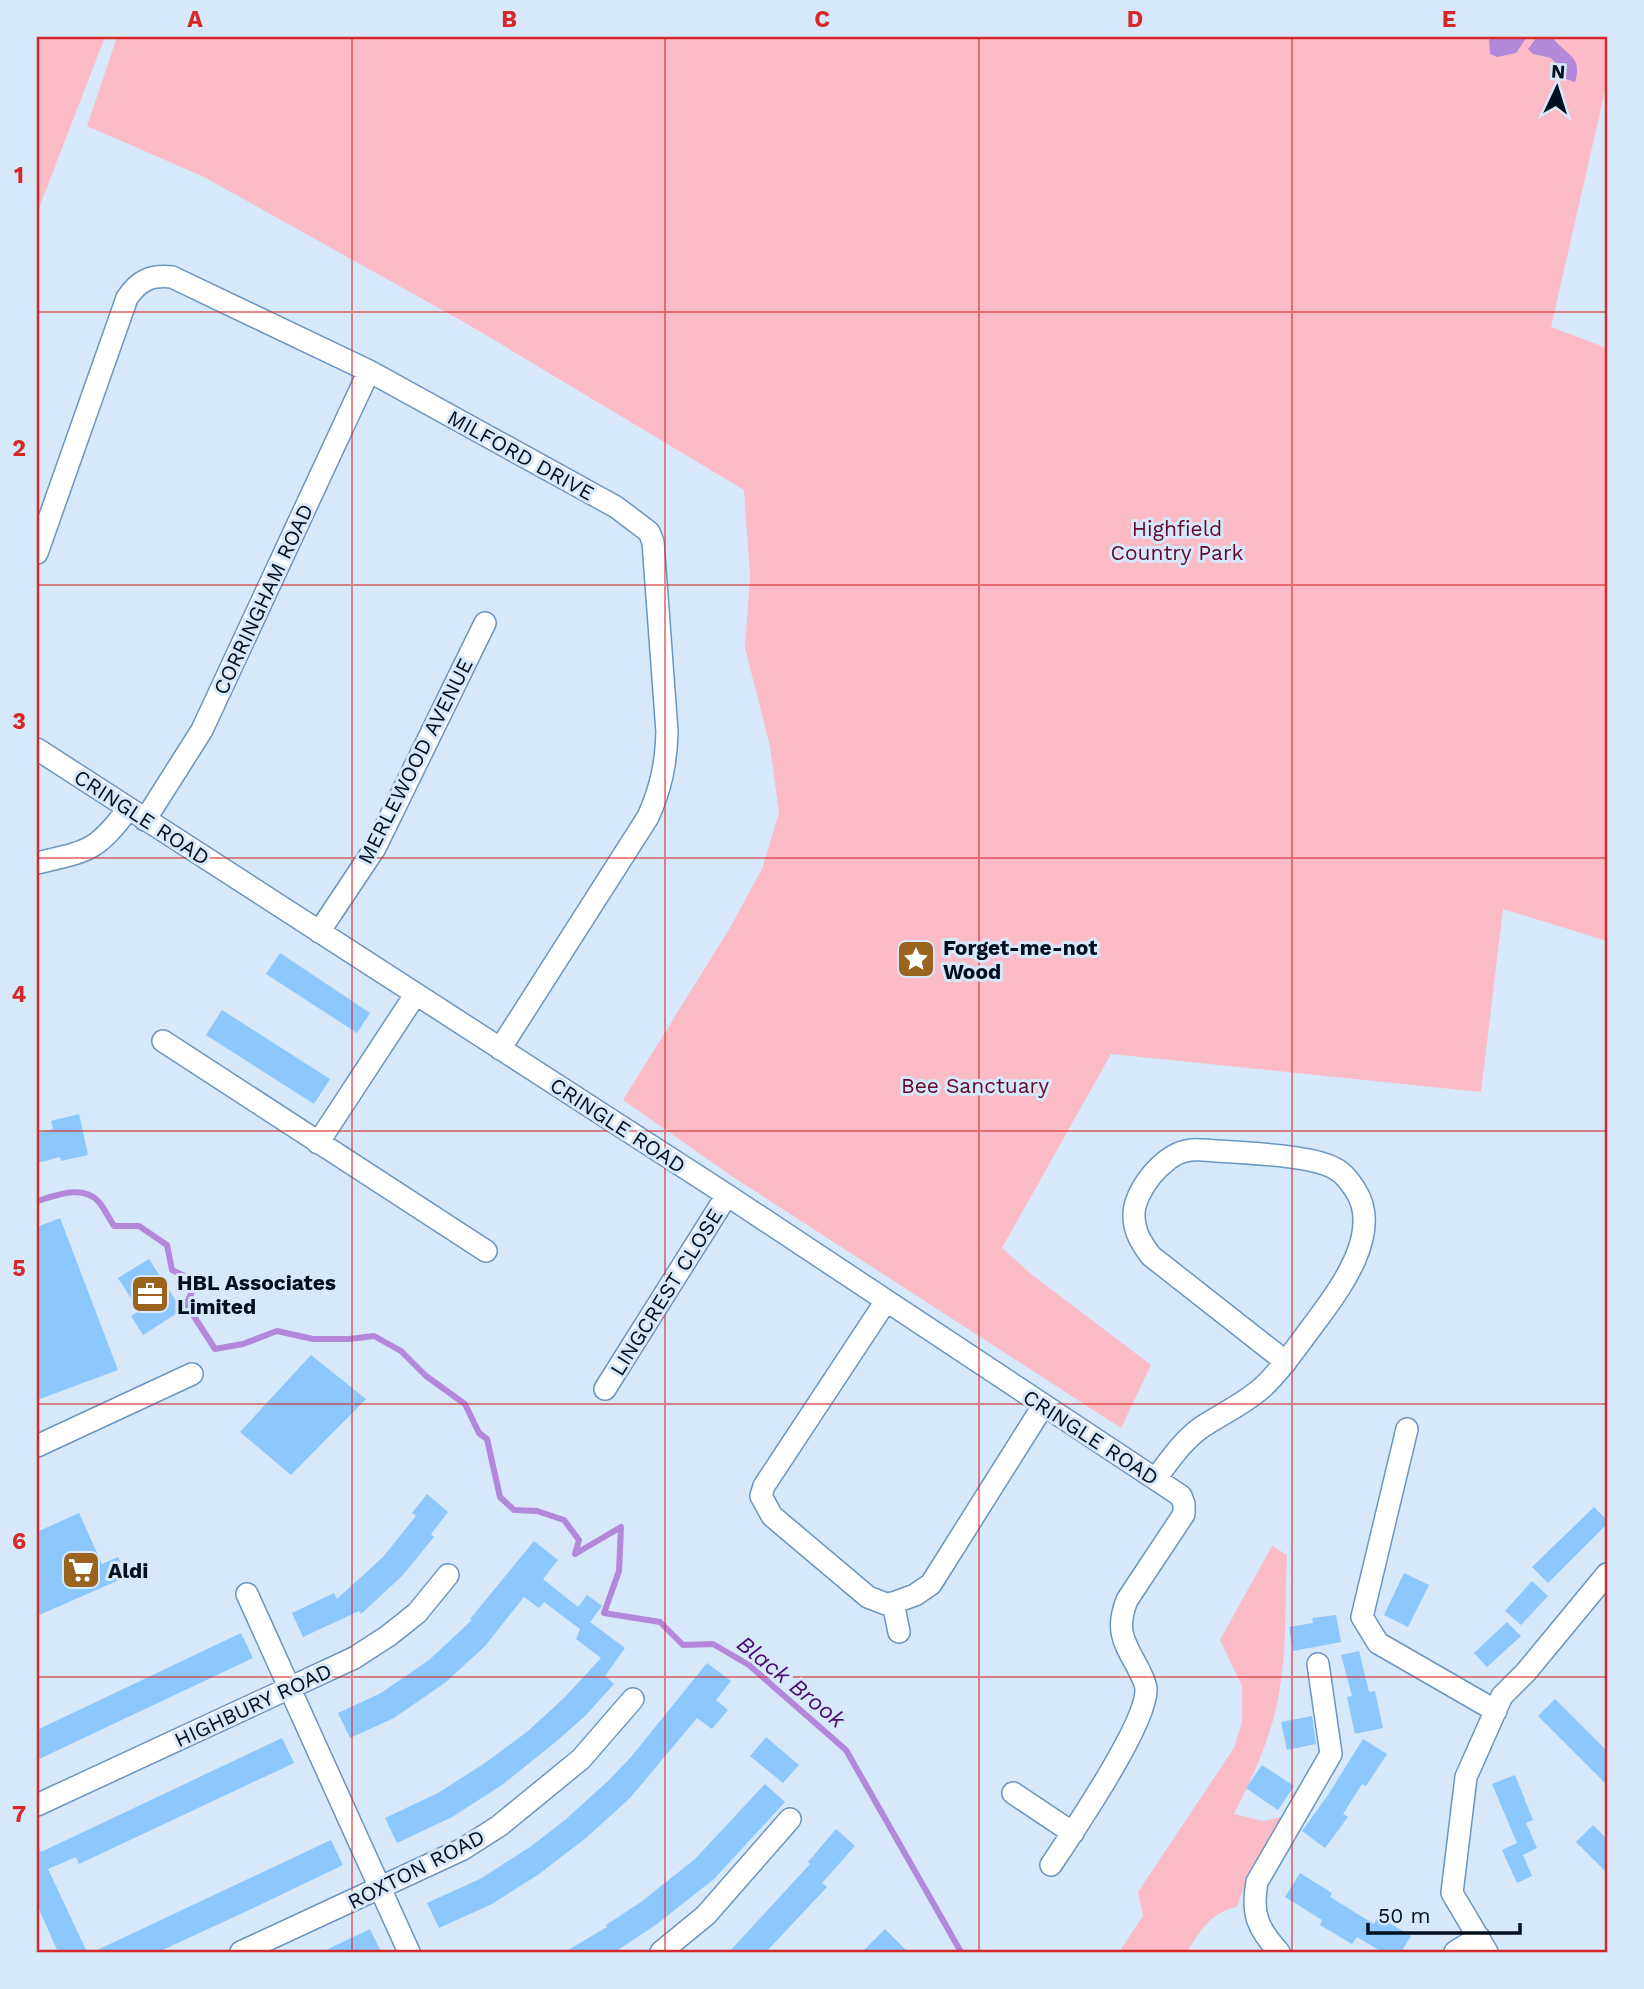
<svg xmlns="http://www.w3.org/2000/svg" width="1644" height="1989" font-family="'Work Sans',sans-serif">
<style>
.green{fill:#fbbcc7}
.water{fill:#b388da}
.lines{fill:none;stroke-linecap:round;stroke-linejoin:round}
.stream{stroke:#b388da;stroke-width:6}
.building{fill:#8cc7fe}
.minor-casing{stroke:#6a96c0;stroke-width:24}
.minor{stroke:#fff;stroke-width:21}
.grid{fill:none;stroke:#d62828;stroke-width:2;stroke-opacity:0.55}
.labels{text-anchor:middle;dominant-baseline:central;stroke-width:6;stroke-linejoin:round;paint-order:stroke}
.street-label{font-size:21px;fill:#010f1e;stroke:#d6e8fa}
.park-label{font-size:21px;fill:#640729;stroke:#d6e8fa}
.poi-label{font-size:21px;font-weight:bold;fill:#010f1e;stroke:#d6e8fa;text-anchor:start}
.water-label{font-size:23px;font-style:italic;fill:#4b0c70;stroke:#d6e8fa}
.neatline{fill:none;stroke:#d62828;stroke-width:2.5}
.grid-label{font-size:23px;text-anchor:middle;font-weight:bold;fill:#d62828}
</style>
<rect width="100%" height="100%" fill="#d6e8fa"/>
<path class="green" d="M37 37H105L37 213Z
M117 37H1607V82L1551 327 1607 348V941L1503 909 1481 1092 1111 1054 1002 1248 1031 1274 1151 1365 1121 1428 733 1177 623 1100 728 931 762 869 779 813 770 746 745 648 750 576 744 490 469 325 204 177 87 126Z
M1272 1546 1287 1555C1285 1600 1287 1649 1279 1694 1272 1735 1253 1776 1234 1814L1263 1821 1287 1816 1250 1869 1237 1907C1211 1912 1200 1931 1187 1952H1119L1143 1916 1138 1892 1234 1748 1242 1722V1686L1220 1640Z"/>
<path class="water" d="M1489 37H1527L1516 53 1497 57 1490 54Z
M1537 37H1552C1566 56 1583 55 1575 82L1557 76 1556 64 1551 58 1533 54 1528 49Z"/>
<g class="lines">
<path class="stream" d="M37 1201C55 1196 82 1184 98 1201 104 1208 109 1218 114 1226H139L167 1245 172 1270 197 1282 186 1304 215 1349 243 1344 277 1331 313 1339H349L374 1336 401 1351 426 1376 465 1404 479 1433 487 1439 500 1497 514 1510 537 1511 564 1520 579 1540 575 1554 621 1527 619 1571 604 1613 660 1622 683 1645 713 1644 749 1665 846 1750 961 1952"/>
</g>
<path class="building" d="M280 953 370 1013 357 1033 266 974Z
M222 1010 330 1079 314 1104 206 1035Z
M79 1114 88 1155 61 1161 60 1157 37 1163V1133L53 1129 51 1121Z
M60 1218 118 1370 37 1400V1227Z
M149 1259 182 1310 143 1335 131 1316 139 1311 118 1278Z
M311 1355 366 1399 291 1475 240 1432Z
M427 1494 448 1512 431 1534 434 1537 402 1576 361 1614 359 1611 303 1637 292 1613 334 1593 337 1599 383 1557 416 1516 412 1513Z
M1594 1507 1607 1520V1524L1548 1583 1532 1567Z
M79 1513 102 1564 118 1557 128 1576 37 1616V1532Z
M534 1541 558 1560 543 1579 578 1607 587 1595 602 1606 590 1622 625 1648 605 1676 614 1684 585 1716 558 1740 502 1785 452 1817 397 1843 385 1818 438 1793 485 1763 528 1731 565 1697 601 1658 576 1639 580 1629 544 1602 539 1608 524 1597 485 1646 446 1682 394 1718 350 1738 338 1713 381 1693 429 1660 472 1620 470 1619Z
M1404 1573 1429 1585 1408 1627 1384 1615Z
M1532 1581 1548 1596 1521 1625 1505 1611Z
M1336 1615 1341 1642 1293 1651 1289 1627 1313 1623 1312 1618Z
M1507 1622 1521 1636 1487 1667 1474 1653Z
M241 1633 253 1658 37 1760V1730Z
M1359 1651 1369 1692 1375 1691 1383 1728 1355 1734 1347 1697 1352 1696 1341 1655Z
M707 1663 731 1681 716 1700 728 1710 712 1729 697 1718 630 1798 586 1838 539 1874 492 1904 439 1928 427 1903 480 1879 530 1847 565 1820 608 1781 631 1757Z
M1555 1699 1607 1751V1785L1538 1716Z
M1312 1716 1316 1744 1287 1750 1281 1722Z
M766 1737 799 1765 783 1783 750 1756Z
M282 1738 294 1763 79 1864 76 1857 48 1869 87 1952H58L37 1905V1844L41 1852Z
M1363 1739 1387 1754 1366 1786 1362 1784 1343 1814 1348 1817 1325 1848 1302 1831 1328 1795Z
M1262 1765 1294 1786 1278 1810 1246 1788Z
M1515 1775 1533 1820 1526 1823 1537 1848 1523 1855 1532 1876 1517 1883 1502 1850 1517 1843 1492 1784Z
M765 1784 785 1802 714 1879 657 1924 615 1952H565L607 1927 606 1925 641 1902 695 1859Z
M1593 1825 1607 1839V1873L1576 1842Z
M836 1829 855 1846 822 1883 827 1887 766 1952H729L810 1864 808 1862Z
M331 1840 343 1865 247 1911 158 1952H93Z
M1300 1873 1332 1893 1330 1897 1374 1924 1378 1916 1411 1936 1401 1952H1382L1357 1937 1352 1944 1320 1925 1322 1920 1285 1897Z
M370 1929 381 1952H322Z
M885 1929 908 1952H862Z"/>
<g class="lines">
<defs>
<path id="minor" d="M37 553 127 298C139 280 151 275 172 277L369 371 616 507 649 532 653 542 667 732C666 764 661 788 648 817L500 1049
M37 749 727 1195 1181 1496 1184 1504V1514L1127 1600C1115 1631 1124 1642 1139 1670 1142 1677 1146 1683 1146 1690 1146 1725 1073 1832 1051 1865
M145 820 202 730 369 371
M37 863C88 851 96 852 128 809
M319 932 375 848 485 623
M163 1041 486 1251
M318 1143 415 995
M886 1301 764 1486 761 1496 772 1516 868 1597 886 1604 893 1603
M605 1389 727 1195
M1407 1429 1362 1617 1378 1643 1496 1711
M37 1446 192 1374
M1156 1478C1170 1460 1183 1440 1202 1427 1223 1413 1246 1403 1264 1386 1282 1369 1296 1348 1311 1328 1337 1293 1383 1235 1356 1191 1350 1182 1344 1173 1334 1168 1308 1154 1236 1153 1203 1150 1198 1150 1192 1149 1186 1151 1163 1155 1133 1192 1134 1216 1134 1232 1142 1244 1151 1256L1286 1362
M247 1594 409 1952
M899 1632 893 1603 915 1595 931 1584 1043 1406
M1013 1793 1073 1833
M37 1805 354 1658 388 1636 417 1613 448 1575
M241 1952 463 1849 499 1826 581 1759 633 1699
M661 1952 706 1915 790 1819
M1279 1952C1258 1929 1251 1914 1257 1882L1331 1754 1318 1664
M1455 1952 1479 1937
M1487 1952 1452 1893 1466 1777 1502 1696 1526 1672 1607 1574"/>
</defs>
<use href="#minor" class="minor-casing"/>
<use href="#minor" class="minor"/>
</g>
<path class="grid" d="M352 37V1952M665 37V1952M979 37V1952M1292 37V1952M37 312H1607M37 585H1607M37 858H1607M37 1131H1607M37 1404H1607M37 1677H1607"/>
<defs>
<symbol id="sight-square" viewBox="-11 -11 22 22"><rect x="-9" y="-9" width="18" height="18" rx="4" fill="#9a641e" stroke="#d6e8fa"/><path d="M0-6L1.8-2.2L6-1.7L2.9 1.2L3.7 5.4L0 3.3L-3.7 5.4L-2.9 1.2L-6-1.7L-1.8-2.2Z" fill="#fff"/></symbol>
<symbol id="office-square" viewBox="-11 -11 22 22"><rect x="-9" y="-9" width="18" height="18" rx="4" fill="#9a641e" stroke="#d6e8fa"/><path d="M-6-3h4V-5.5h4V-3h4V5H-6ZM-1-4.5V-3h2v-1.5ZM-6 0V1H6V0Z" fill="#fff"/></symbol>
<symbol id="supermarket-square" viewBox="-11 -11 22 22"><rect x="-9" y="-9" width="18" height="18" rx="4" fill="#9a641e" stroke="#d6e8fa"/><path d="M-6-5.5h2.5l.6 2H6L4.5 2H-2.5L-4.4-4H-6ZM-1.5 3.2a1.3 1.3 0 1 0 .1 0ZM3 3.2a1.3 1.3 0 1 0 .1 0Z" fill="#fff"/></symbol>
</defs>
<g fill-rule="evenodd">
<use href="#sight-square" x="894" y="937" width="44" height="44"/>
<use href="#office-square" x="128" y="1272" width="44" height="44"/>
<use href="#supermarket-square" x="59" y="1548" width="44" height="44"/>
</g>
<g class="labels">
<g class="street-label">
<text transform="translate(521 455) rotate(29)">MILFORD DRIVE</text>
<text transform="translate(263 599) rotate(-65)">CORRINGHAM ROAD</text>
<text transform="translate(415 761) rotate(-63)">MERLEWOOD AVENUE</text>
<text transform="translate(142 817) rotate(33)">CRINGLE ROAD</text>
<text transform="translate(618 1125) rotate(33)">CRINGLE ROAD</text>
<text transform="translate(666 1292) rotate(-58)">LINGCREST CLOSE</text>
<text transform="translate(1091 1437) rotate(33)">CRINGLE ROAD</text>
<text transform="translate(253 1705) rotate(-25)">HIGHBURY ROAD</text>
<text transform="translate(416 1869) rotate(-27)">ROXTON ROAD</text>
</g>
<g class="park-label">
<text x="1177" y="528">Highfield<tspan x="1177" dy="24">Country Park</tspan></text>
<text x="975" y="1085">Bee Sanctuary</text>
</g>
<g class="poi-label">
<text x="943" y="947">Forget-me-not<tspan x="943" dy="24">Wood</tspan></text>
<text x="177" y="1282">HBL Associates<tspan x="177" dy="24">Limited</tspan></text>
<text x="108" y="1570">Aldi</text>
</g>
<g class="water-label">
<text transform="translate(791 1682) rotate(39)">Black Brook</text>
</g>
</g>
<rect width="1644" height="1989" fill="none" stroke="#d6e8fa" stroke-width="77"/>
<g transform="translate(1557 88) rotate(4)" stroke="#d6e8fa" stroke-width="5" paint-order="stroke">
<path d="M0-5L12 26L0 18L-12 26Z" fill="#010f1e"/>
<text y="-10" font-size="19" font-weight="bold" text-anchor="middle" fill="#010f1e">N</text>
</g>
<path d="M1368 1923v10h152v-10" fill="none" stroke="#010f1e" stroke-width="3.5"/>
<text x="1378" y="1923" font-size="21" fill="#010f1e" stroke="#d6e8fa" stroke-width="5" paint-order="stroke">50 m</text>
<rect x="38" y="38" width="1568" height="1913" class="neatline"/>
<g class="grid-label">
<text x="195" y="27">A</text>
<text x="509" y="27">B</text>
<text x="822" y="27">C</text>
<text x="1135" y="27">D</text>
<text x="1449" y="27">E</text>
<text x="19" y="183">1</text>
<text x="19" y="456">2</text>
<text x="19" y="729">3</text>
<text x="19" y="1002">4</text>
<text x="19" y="1276">5</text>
<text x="19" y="1549">6</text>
<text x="19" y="1822">7</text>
</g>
</svg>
